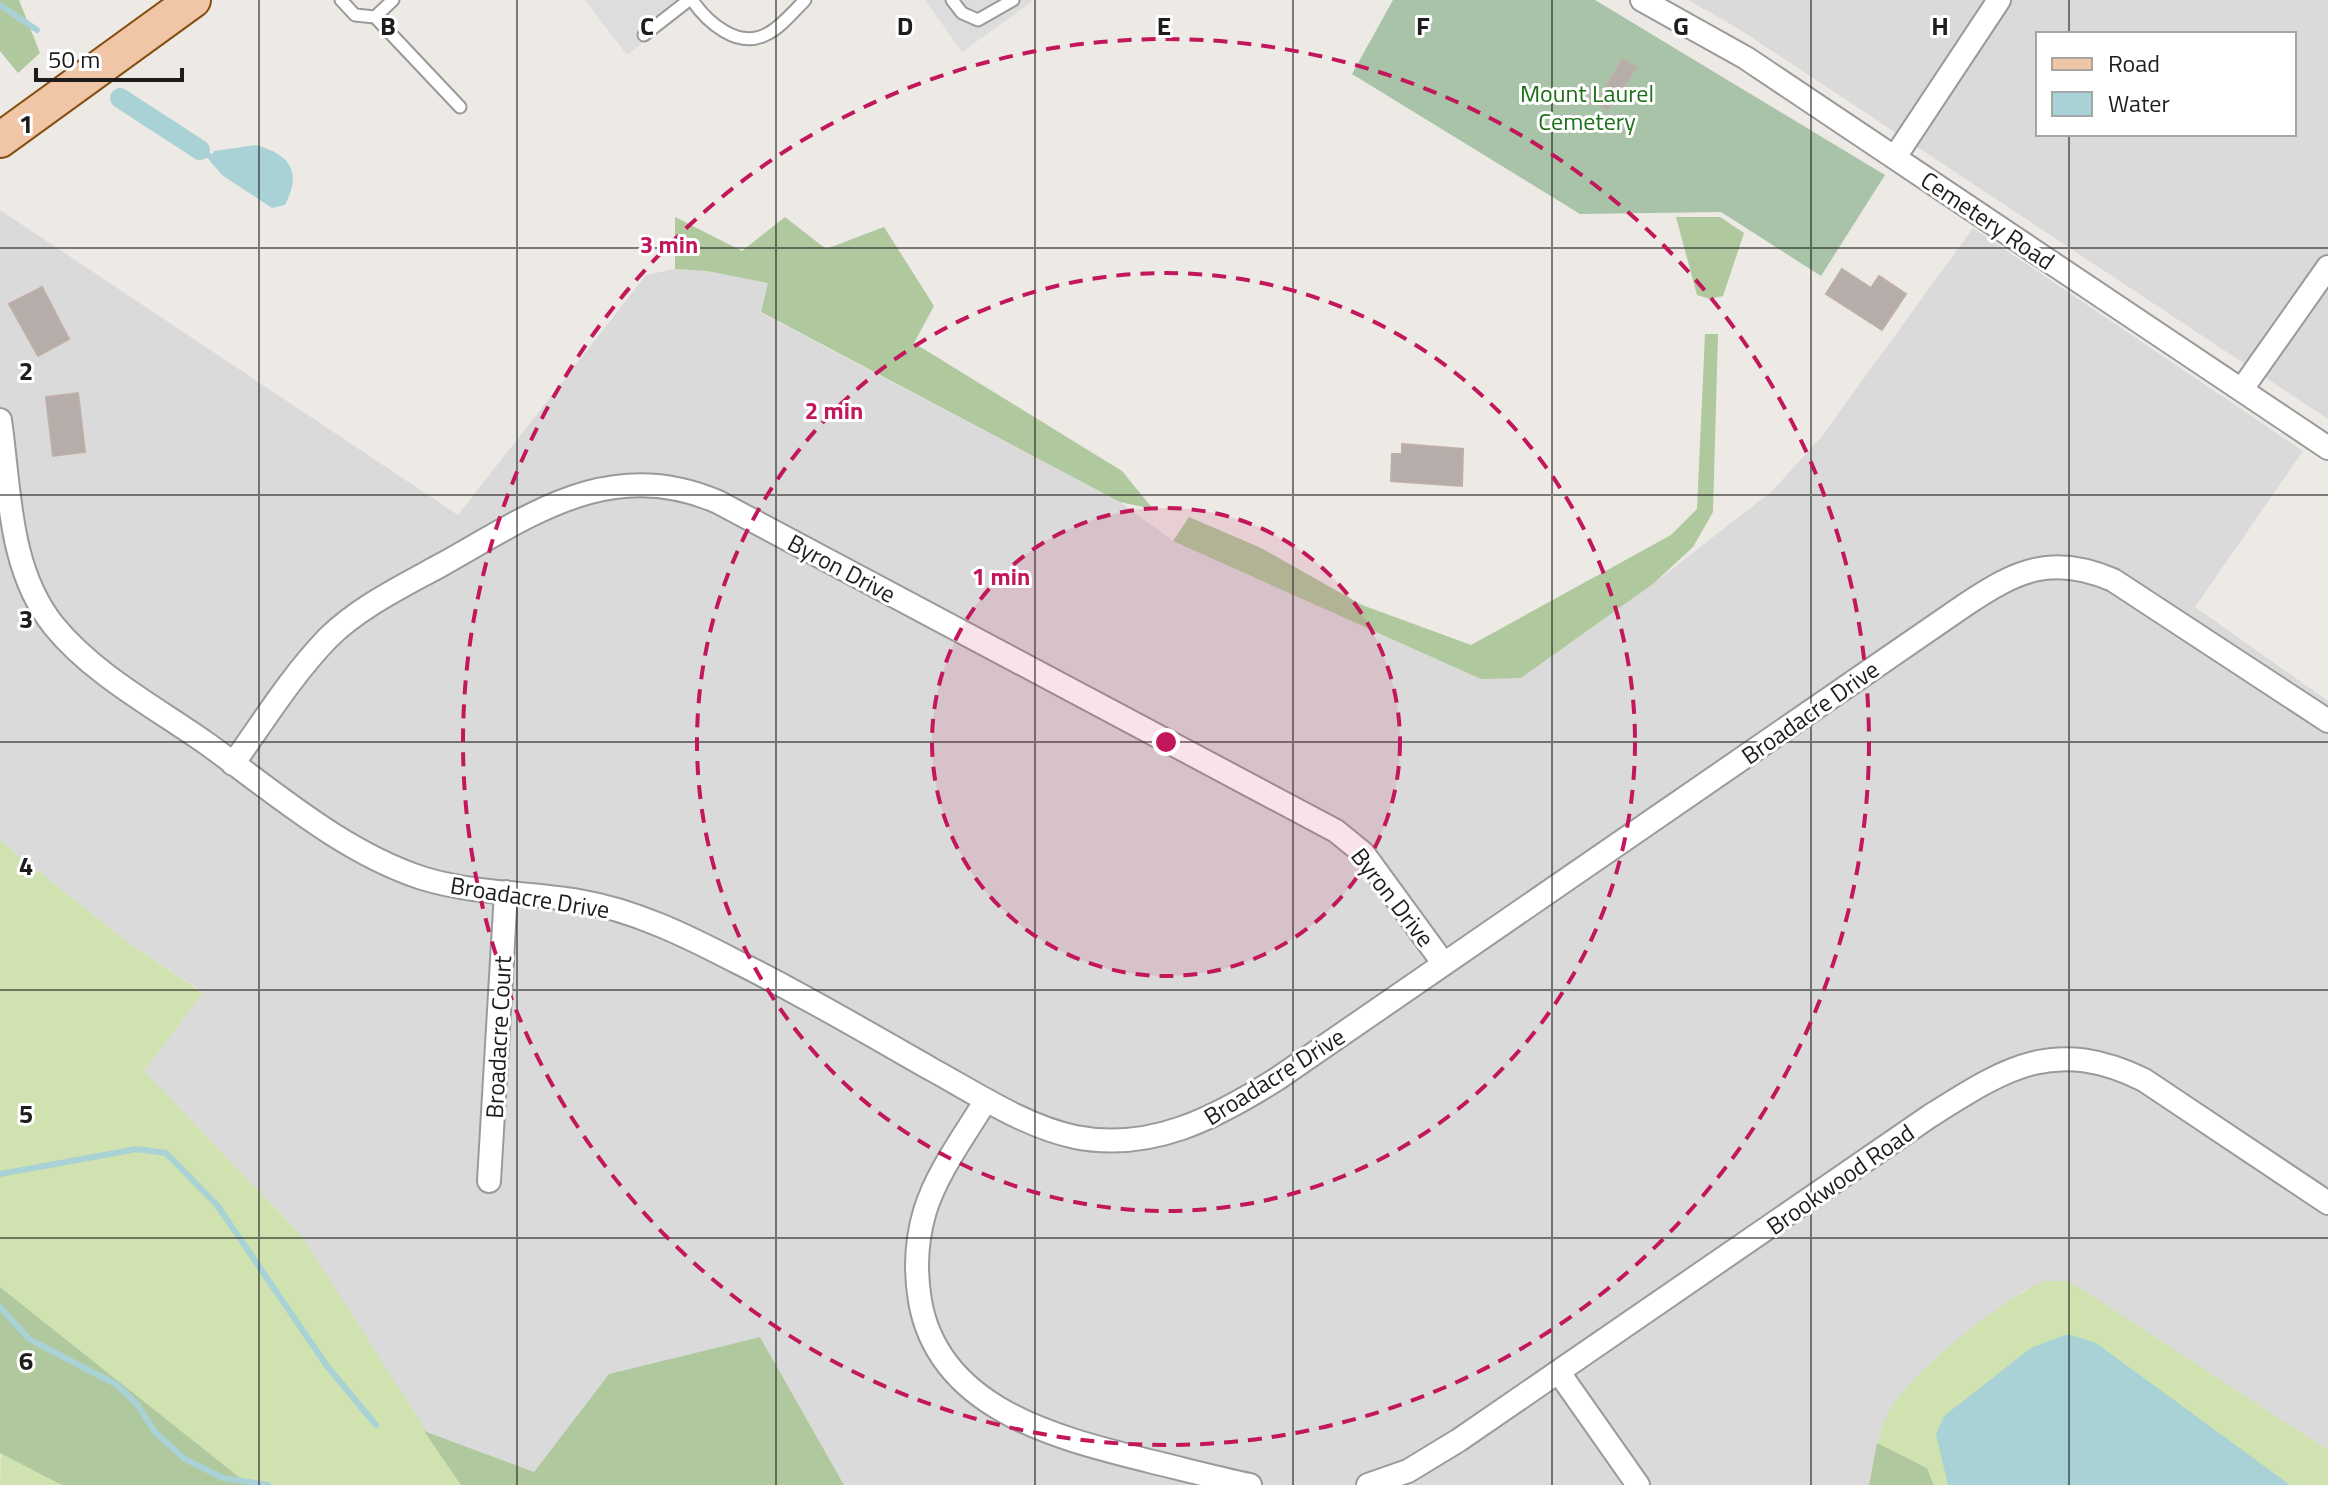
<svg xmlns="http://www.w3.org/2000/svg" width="2328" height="1485" font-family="'Titillium Web',sans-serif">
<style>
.residential{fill:#dbdada;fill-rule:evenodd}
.grass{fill:#cfe2b0}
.forest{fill:#b0c89e}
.cemetery{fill:#a8c3a8}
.parking{fill:#ddd}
.water{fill:#a9d2d6}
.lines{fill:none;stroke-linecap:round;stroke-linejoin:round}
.stream{stroke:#a9d2d6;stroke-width:6}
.canal{stroke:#a9d2d6;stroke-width:20}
.building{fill:#b6adaa;stroke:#bdafa8;stroke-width:2}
.lane-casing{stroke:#9a9a9a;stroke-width:15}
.street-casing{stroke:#9a9a9a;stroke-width:26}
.primary-casing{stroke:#854f11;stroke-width:38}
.lane{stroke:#fff;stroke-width:11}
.street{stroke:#fff;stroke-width:22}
.primary{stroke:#f1c6a6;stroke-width:34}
.grid{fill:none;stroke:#1d1d1d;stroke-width:2;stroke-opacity:0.55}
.ring{fill:none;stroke:#c2185b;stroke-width:4;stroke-dasharray:14 10}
.labels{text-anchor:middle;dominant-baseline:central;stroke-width:6;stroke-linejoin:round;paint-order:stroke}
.park-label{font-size:24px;fill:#1c6f18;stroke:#fff}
.street-label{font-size:24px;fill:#1d1d1d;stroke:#fff}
.grid-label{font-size:26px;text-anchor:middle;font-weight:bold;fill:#1d1d1d;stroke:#fff;stroke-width:6;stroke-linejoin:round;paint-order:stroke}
.centre{fill:#c2185b;stroke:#fff;stroke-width:4}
.ring-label{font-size:24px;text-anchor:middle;font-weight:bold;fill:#c2185b;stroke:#fff;stroke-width:6;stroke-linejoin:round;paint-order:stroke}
</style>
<rect width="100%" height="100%" fill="#ede9e4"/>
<path class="residential" d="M1688 0H2328V419L1739 29ZM2038 34H2294V134H2038Z
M0 210 458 515 646 275 675 269 707 271 769 283 761 313 1120 502 1173 541 1521 678 1653 584 1772 491 1822 436 1973 228 2303 451 2195 607 2328 701V1450L2068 1281 2026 1289 1933 1360 1892 1405 1877 1443 1869 1485H844L760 1337 609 1374 534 1472 424 1431 301 1235 144 1071 203 992 130 944 0 841Z"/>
<path class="grass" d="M0 841 130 944 203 993 144 1071 301 1235 461 1485H249L0 1287Z
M2044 1281H2068L2083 1290 2328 1450V1485H1934L1927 1468 1877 1443C1882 1431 1886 1413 1894 1403 1923 1363 2000 1301 2044 1281Z
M1 1451 62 1485H0Z"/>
<path class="forest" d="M0 0H19L40 53 18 73 0 51Z
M675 217 742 251 785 217 826 249 884 227 934 306 914 343 1122 471 1153 509 1120 502 761 312 768 283 707 271 675 269Z
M1676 217H1720L1744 233 1723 296 1710 299 1697 295Z
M1705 334H1718L1713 512 1693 547 1653 584 1521 678 1481 679 1173 541 1189 517 1261 548 1362 605 1471 645 1671 535 1697 509Z
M0 1287 249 1485H62L0 1453Z
M760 1337 844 1485H461L424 1431 534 1472 609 1374Z
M1877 1443 1927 1468 1934 1485H1869Z"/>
<path class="cemetery" d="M1393 0H1595L1885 175 1821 276 1721 212 1580 214 1352 74Z"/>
<path class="parking" d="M585 0H697L627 55Z
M925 0H1034L962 52Z"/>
<path class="water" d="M256 145C291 155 302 172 285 205L272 208 222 175 210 161 214 151Z
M2068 1334 2096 1343 2290 1485H1948L1936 1434 1944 1416 2031 1348Z"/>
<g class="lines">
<path class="stream" d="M0 5 37 30
M200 150 217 161
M0 1174 137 1149 166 1153 217 1205 327 1366 376 1425
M0 1307 29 1339 117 1385 137 1404 155 1432 185 1459 223 1478 268 1485"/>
<path class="canal" d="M120 98 200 150"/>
</g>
<path class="building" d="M1623 59 1636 67 1608 110 1596 103Z
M1842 269 1871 288 1879 276 1906 294 1882 330 1826 294Z
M42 287 69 339 38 356 9 304Z
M78 393 85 452 53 456 46 397Z
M1402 444 1463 449 1462 486 1391 481 1392 454H1402Z"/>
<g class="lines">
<defs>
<path id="lane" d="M341 0 355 15 375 17 393 0
M692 0C707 22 738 50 767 34 781 27 794 11 805 0
M952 0 962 13 978 20 1013 0
M375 17 460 107
M644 35 689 0"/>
<path id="street" d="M1642 0 1746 58 2328 448
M1895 157 1999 0
M2242 389 2328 267
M0 420C10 489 8 569 54 626 94 675 155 707 206 743 273 791 342 852 422 878 473 894 527 892 579 901 634 910 687 936 735 961 802 994 866 1032 931 1069 977 1094 1024 1126 1075 1137 1151 1152 1215 1118 1277 1079L1965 605C2017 570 2052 554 2113 580L2328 721
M233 764C263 722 292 675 328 638 359 607 403 586 441 565 531 515 611 455 718 502L1336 831 1363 853 1444 964
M986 1100C965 1135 937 1172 925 1211 916 1241 915 1271 920 1301 939 1410 1058 1438 1149 1461 1183 1469 1216 1478 1250 1485
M489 1181 506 892
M1560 1374 1638 1485
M1368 1485 1408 1471 1459 1440 1930 1116C2006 1068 2054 1036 2144 1080L2328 1203"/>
<path id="primary" d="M0 140 193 0"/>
</defs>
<use href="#lane" class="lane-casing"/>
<use href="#street" class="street-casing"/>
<use href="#primary" class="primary-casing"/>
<use href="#lane" class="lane"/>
<use href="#street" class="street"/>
<use href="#primary" class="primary"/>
</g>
<path class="grid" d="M259 0V1485M517 0V1485M776 0V1485M1035 0V1485M1293 0V1485M1552 0V1485M1811 0V1485M2069 0V34M2069 134V1485M0 248H2328M0 495H2328M0 742H2328M0 990H2328M0 1238H2328"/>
<circle cx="1166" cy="742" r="234" fill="#c2185b" fill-opacity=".12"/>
<g class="ring">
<circle cx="1166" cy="742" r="234"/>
<circle cx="1166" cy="742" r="469"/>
<circle cx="1166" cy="742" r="703"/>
</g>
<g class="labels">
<g class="park-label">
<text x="1587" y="93">Mount Laurel<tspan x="1587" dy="28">Cemetery</tspan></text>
</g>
<g class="street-label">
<text transform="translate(1988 220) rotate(34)">Cemetery Road</text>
<text transform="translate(842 568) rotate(28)">Byron Drive</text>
<text transform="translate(1810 712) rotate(-35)">Broadacre Drive</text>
<text transform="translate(530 897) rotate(9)">Broadacre Drive</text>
<text transform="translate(1393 897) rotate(52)">Byron Drive</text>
<text transform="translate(498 1037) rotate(-87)">Broadacre Court</text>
<text transform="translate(1274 1076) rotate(-32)">Broadacre Drive</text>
<text transform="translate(1840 1179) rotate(-35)">Brookwood Road</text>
</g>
</g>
<g class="grid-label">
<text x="388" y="35">B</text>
<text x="647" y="35">C</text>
<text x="905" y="35">D</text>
<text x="1164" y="35">E</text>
<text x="1423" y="35">F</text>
<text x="1681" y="35">G</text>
<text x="1940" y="35">H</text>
<text x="26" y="133">1</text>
<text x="26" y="380">2</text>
<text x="26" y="628">3</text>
<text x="26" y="875">4</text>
<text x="26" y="1123">5</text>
<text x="26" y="1370">6</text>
</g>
<circle cx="1166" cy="742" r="12" class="centre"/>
<g class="ring-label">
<text x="669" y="253">3 min</text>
<text x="834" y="419">2 min</text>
<text x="1001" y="585">1 min</text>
</g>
<rect x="2036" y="32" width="260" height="104" fill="#ffffff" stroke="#a5a5a5" stroke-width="2"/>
<rect x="2052" y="58" width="40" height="12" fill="#f1c6a6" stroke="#a5a5a5" stroke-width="2"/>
<text x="2108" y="72" font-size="24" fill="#1d1d1d">Road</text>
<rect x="2052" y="92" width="40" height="24" fill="#a9d2d6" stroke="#a5a5a5" stroke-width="2"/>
<text x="2108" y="112" font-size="24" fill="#1d1d1d">Water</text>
<path d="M36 68v12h146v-12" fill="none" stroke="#1d1d1d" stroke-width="4"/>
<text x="48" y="68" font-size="24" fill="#1d1d1d" stroke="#ffffff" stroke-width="6" paint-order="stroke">50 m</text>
</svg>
